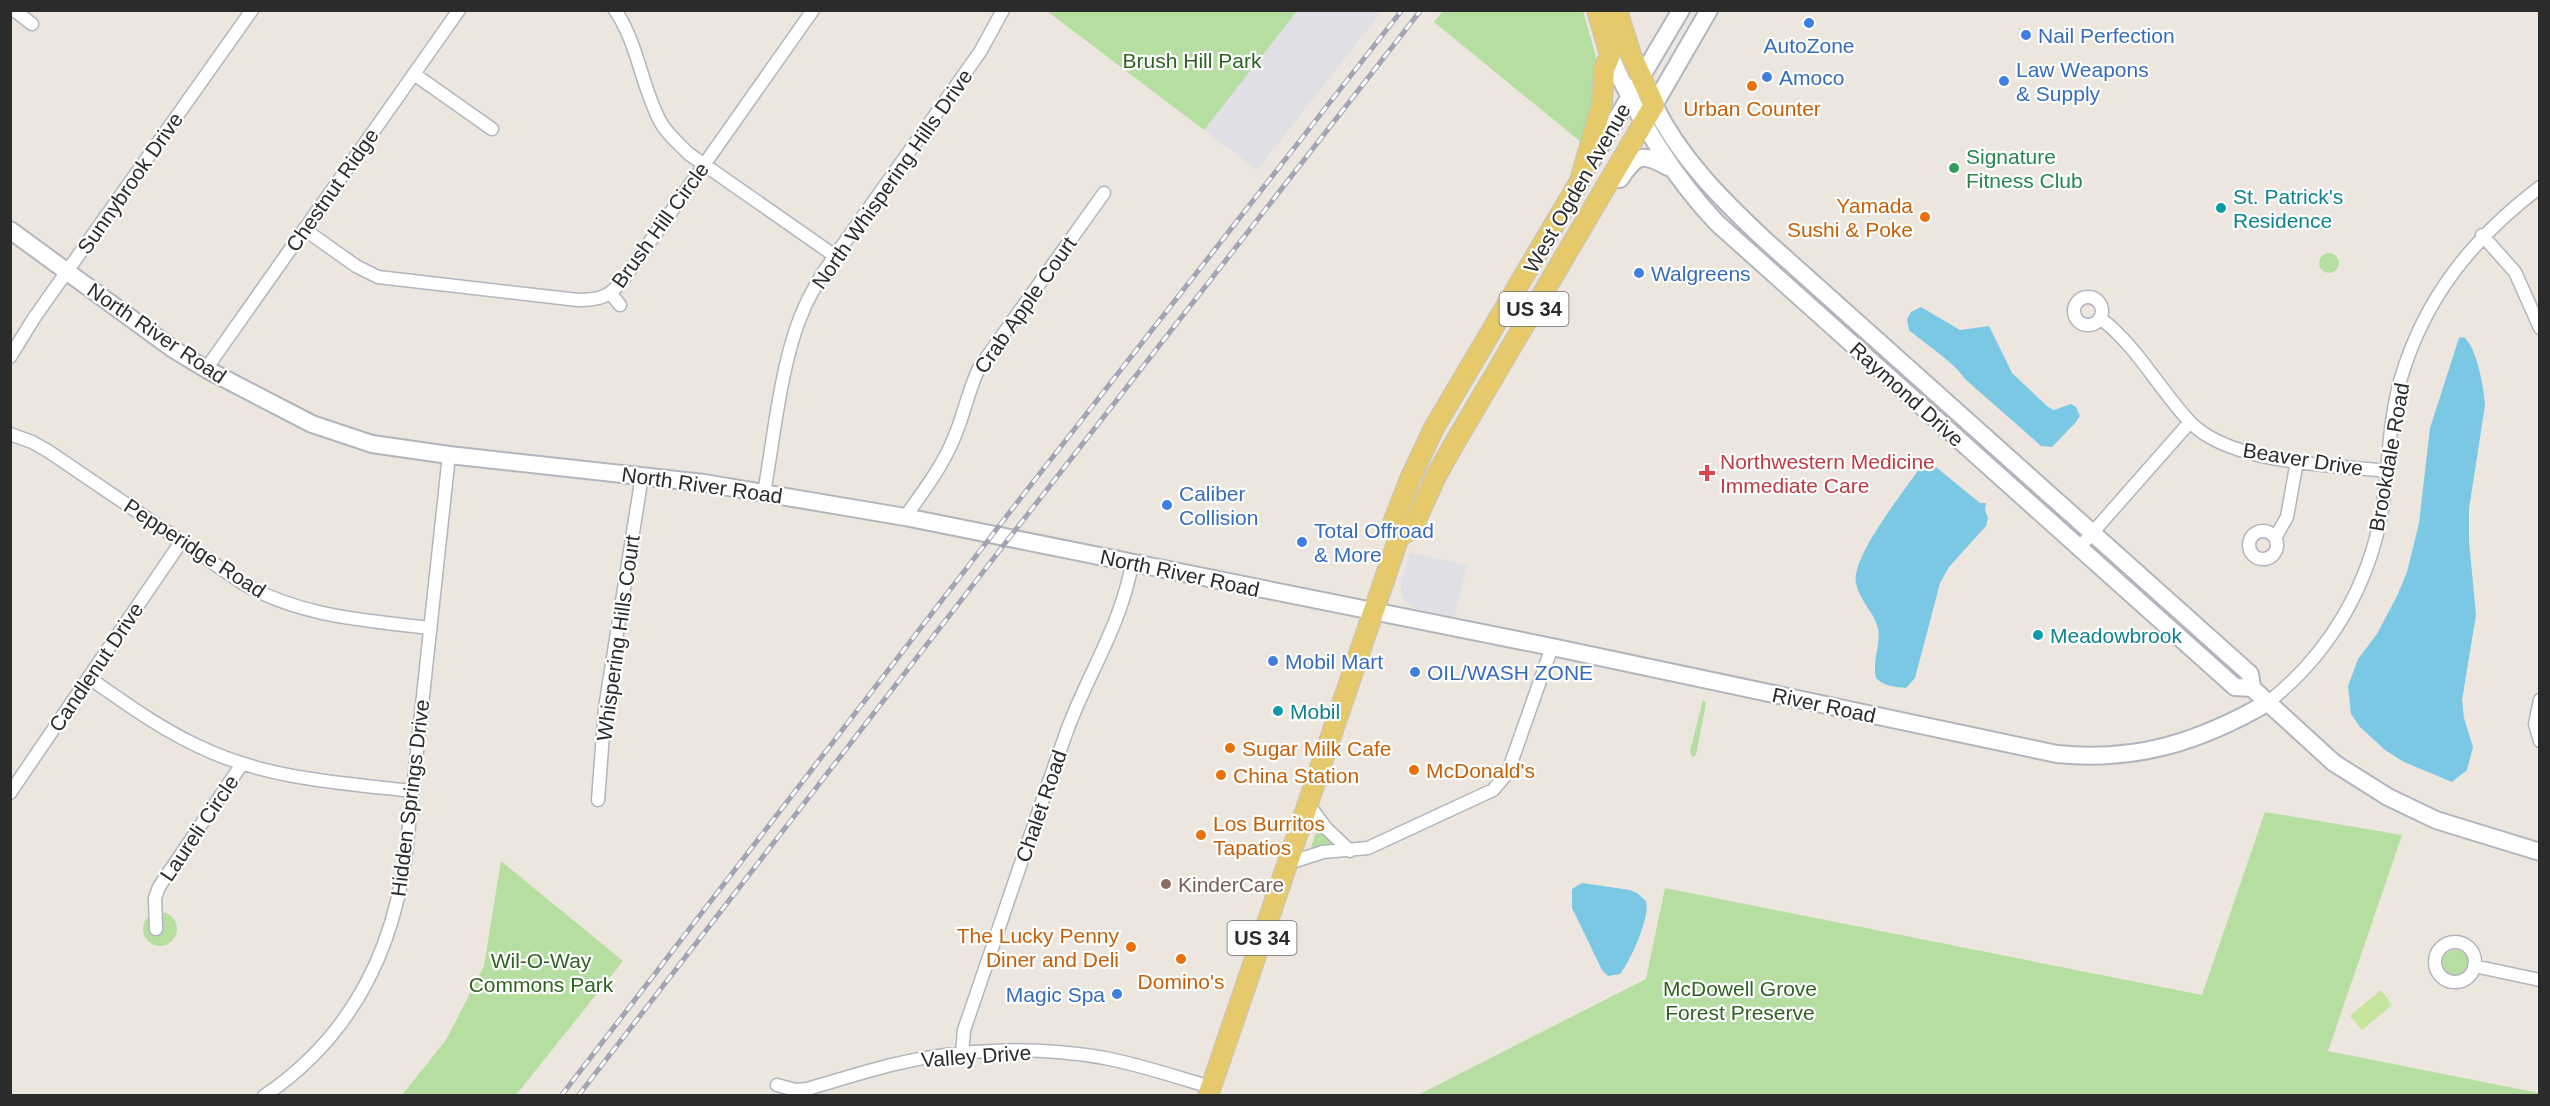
<svg xmlns="http://www.w3.org/2000/svg" width="2550" height="1106" font-family="Arial,sans-serif">
<style>
.industrial{fill:#e0dfe5}
.green{fill:#b5dea0}
.pitch{fill:#c5e49d}
.water{fill:#7bc8e5}
.lines{fill:none;stroke-linecap:round;stroke-linejoin:round}
.street-casing{stroke:#b2b5be;stroke-width:15}
.secondary-casing{stroke:#b2b5be;stroke-width:20}
.primary-casing{stroke:#c4c4c4;stroke-width:22}
.street{stroke:#fff;stroke-width:12}
.secondary{stroke:#fff;stroke-width:16}
.primary{stroke:#e5c96a;stroke-width:20}
.rail-casing{stroke:#a2a4b4;stroke-width:5}
.rail{stroke:#fff;stroke-width:3;stroke-dasharray:9;stroke-linecap:butt}
.shop-dot{fill:#3f7fe0;stroke:#fff;stroke-width:2}
.food-dot{fill:#e8710a;stroke:#fff;stroke-width:2}
.leisure-dot{fill:#2e9e5b;stroke:#fff;stroke-width:2}
.culture-dot{fill:#0f9aa8;stroke:#fff;stroke-width:2}
.health-dot{fill:#e0444e;stroke:#fff;stroke-width:2}
.education-dot{fill:#8d6e63;stroke:#fff;stroke-width:2}
.labels{text-anchor:middle;dominant-baseline:central;stroke-width:4.5;stroke-linejoin:round;paint-order:stroke}
.shield{fill:#fff;stroke:#6b6b6b;stroke-width:1.5}
.shield-label{font-size:20px;font-weight:bold;fill:#2b2b2b}
.shop-label{font-size:21px;fill:#366cbe;stroke:#fff;text-anchor:start}
.park-label{font-size:21px;fill:#2e6321;stroke:#fff}
.food-label{font-size:21px;fill:#c56008;stroke:#fff;text-anchor:start}
.leisure-label{font-size:21px;fill:#27864d;stroke:#fff;text-anchor:start}
.street-label{font-size:21px;fill:#2b2b2b;stroke:#fff}
.culture-label{font-size:21px;fill:#0d838f;stroke:#fff;text-anchor:start}
.health-label{font-size:21px;fill:#be3a42;stroke:#fff;text-anchor:start}
.education-label{font-size:21px;fill:#785e54;stroke:#fff;text-anchor:start}
</style>
<rect width="100%" height="100%" fill="#ece6df"/>
<path class="industrial" d="M1297 11H1382L1257 170 1204 130Z
M1410 553 1467 565 1454 618 1423 612 1407 603 1401 593V581Z"/>
<path class="green" d="M1047 11H1297L1204 130Z
M1443 11H1583L1596 57 1598 86 1582 143 1434 22Z
M2319 263a10 10 0 1 1 20 0a10 10 0 1 1-20 0Z
M1703 700 1706 703 1696 755 1692 757 1690 751Z
M2265 812 2402 835 2328 1051 2539 1093V1095H1418L1646 979 1665 888 2202 995Z
M1318 827 1343 844 1313 849 1311 847Z
M501 861 623 961 516 1095H402L446 1040 484 966Z
M143 929a17 17 0 1 1 34 0a17 17 0 1 1-34 0Z
M2442 963a13 13 0 1 1 26 0a13 13 0 1 1-26 0Z"/>
<path class="pitch" d="M2381 990 2392 1005 2362 1030 2350 1016Z"/>
<path class="water" d="M1921 307 1960 330 1989 326 2012 373 2048 407 2054 410 2071 404 2076 407 2080 416 2076 422 2052 447 2041 446 1965 379C1955 363 1925 344 1909 330L1907 319 1911 312Z
M2464 337C2477 348 2484 388 2485 405L2469 509V541L2476 615 2462 700 2464 718 2473 747 2467 770 2452 782 2404 762 2385 750 2360 727 2351 714 2348 686 2358 659 2377 634 2397 596 2407 572 2419 523 2430 428 2459 338Z
M1931 463 1980 503H1986L1985 510 1988 518 1986 526 1949 567 1940 583 1915 678 1906 688C1896 687 1883 686 1876 678 1872 661 1881 645 1878 628 1874 612 1859 600 1856 583 1851 557 1903 493 1919 469L1923 464Z
M1582 883 1630 890 1637 893 1646 901C1651 916 1630 962 1620 974L1608 976 1602 970 1572 908V889Z"/>
<g class="lines">
<defs>
<path id="street" d="M14 10 32 24
M615 10C639 45 641 87 661 123 668 135 679 144 689 154L835 256
M414 74 492 129
M304 229 356 266 378 277 578 300C600 300 609 297 623 280L813 10
M2482 235 2515 272 2540 328
M611 294 620 305
M2074 311a14 14 0 1 1 28 0a14 14 0 1 1-28 0Z
M2100 318C2138 347 2158 388 2190 422 2230 464 2331 465 2387 471
M10 357 34 318 252 10
M206 369 459 10
M10 434 32 442 48 451 244 584C302 617 365 620 430 628
M764 493C774 437 781 361 803 311 809 296 817 283 825 270L980 52 1003 10
M905 517C923 492 942 467 954 438 964 415 968 391 979 368L1104 193
M2249 545a14 14 0 1 1 28 0a14 14 0 1 1-28 0Z
M2275 538 2287 517 2297 461
M2079 548 2190 422
M89 678C124 702 159 728 198 746 265 779 340 783 413 791
M2540 700 2535 724 2540 741
M2267 703C2330 654 2371 583 2383 504 2389 462 2389 419 2401 378 2425 297 2473 238 2540 187
M10 793 181 542
M598 800 605 708 642 476
M1308 804 1326 828 1350 851
M1289 863 1323 852 1368 848 1493 790 1505 776 1510 766 1552 647
M156 929 155 898 159 887 242 764
M2435 962a20 20 0 1 1 40 0a20 20 0 1 1-40 0Z
M2474 966 2540 980
M962 1053 964 1030C999 929 1032 828 1068 728 1089 672 1122 623 1132 563
M777 1085 796 1090 807 1089C835 1081 863 1072 891 1065 960 1048 1035 1046 1105 1058 1141 1065 1176 1077 1211 1087
M264 1096C350 1038 393 953 406 853L449 455"/>
<path id="secondary" d="M1709 10 1654 105C1680 158 1722 200 1765 240L2250 674 2252 688
M1610 55C1637 118 1670 173 1717 223L2235 687 2252 688 2334 763 2388 797 2436 820 2540 852
M1588 167 1681 10
M1620 179C1636 155 1642 152 1668 167
M10 230 173 349 206 369 312 424 372 444 449 455 704 483 905 517 1552 647 2057 754C2136 762 2199 742 2267 703"/>
<path id="primary" d="M1399 537 1393 523 1410 479 1434 428 1580 181 1602 104 1604 69 1610 55 1597 10
M1208 1096 1399 537 1412 529 1436 476 1454 444 1654 105 1631 55 1617 10"/>
</defs>
<use href="#street" class="street-casing"/>
<use href="#secondary" class="secondary-casing"/>
<use href="#primary" class="primary-casing"/>
<use href="#street" class="street"/>
<use href="#secondary" class="secondary"/>
<use href="#primary" class="primary"/>
<defs>
<path id="rail" d="M561 1096 1009 513 1402 10
M578 1096 1010 537 1421 10"/>
</defs>
<use href="#rail" class="rail-casing"/>
<use href="#rail" class="rail"/>
</g>
<g class="shop-dot">
<circle cx="1809" cy="23" r="6"/>
<circle cx="2026" cy="35" r="6"/>
<circle cx="1767" cy="77" r="6"/>
<circle cx="2004" cy="81" r="6"/>
<circle cx="1639" cy="273" r="6"/>
<circle cx="1167" cy="505" r="6"/>
<circle cx="1302" cy="542" r="6"/>
<circle cx="1273" cy="661" r="6"/>
<circle cx="1415" cy="672" r="6"/>
<circle cx="1117" cy="994" r="6"/>
</g>
<g class="food-dot">
<circle cx="1752" cy="86" r="6"/>
<circle cx="1925" cy="217" r="6"/>
<circle cx="1230" cy="748" r="6"/>
<circle cx="1414" cy="770" r="6"/>
<circle cx="1221" cy="775" r="6"/>
<circle cx="1201" cy="835" r="6"/>
<circle cx="1131" cy="947" r="6"/>
<circle cx="1181" cy="959" r="6"/>
</g>
<circle class="leisure-dot" cx="1954" cy="168" r="6"/>
<g class="culture-dot">
<circle cx="2221" cy="208" r="6"/>
<circle cx="2038" cy="635" r="6"/>
<circle cx="1278" cy="711" r="6"/>
</g>
<path class="health-dot" d="M1704 464h6v6h6v6h-6v6h-6v-6h-6v-6h6z"/>
<circle class="education-dot" cx="1166" cy="884" r="6"/>
<g class="labels">
<g class="shield">
<rect x="1499.5" y="292" width="69" height="34" rx="4.5"/>
<rect x="1227.5" y="921" width="69" height="34" rx="4.5"/>
</g>
<g class="shield-label">
<text x="1534" y="309">US 34</text>
<text x="1262" y="938">US 34</text>
</g>
<g class="shop-label">
<text x="2038" y="35">Nail Perfection</text>
<text x="1809" y="45" text-anchor="middle">AutoZone</text>
<text x="2016" y="69">Law Weapons<tspan x="2016" dy="24">&amp; Supply</tspan></text>
<text x="1779" y="77">Amoco</text>
<text x="1651" y="273">Walgreens</text>
<text x="1179" y="493">Caliber<tspan x="1179" dy="24">Collision</tspan></text>
<text x="1314" y="530">Total Offroad<tspan x="1314" dy="24">&amp; More</tspan></text>
<text x="1285" y="661">Mobil Mart</text>
<text x="1427" y="672">OIL/WASH ZONE</text>
<text x="1105" y="994" text-anchor="end">Magic Spa</text>
</g>
<g class="park-label">
<text x="1192" y="60">Brush Hill Park</text>
<text x="541" y="960">Wil-O-Way<tspan x="541" dy="24">Commons Park</tspan></text>
<text x="1740" y="988">McDowell Grove<tspan x="1740" dy="24">Forest Preserve</tspan></text>
</g>
<g class="food-label">
<text x="1752" y="108" text-anchor="middle">Urban Counter</text>
<text x="1913" y="205" text-anchor="end">Yamada<tspan x="1913" dy="24">Sushi &amp; Poke</tspan></text>
<text x="1242" y="748">Sugar Milk Cafe</text>
<text x="1426" y="770">McDonald's</text>
<text x="1233" y="775">China Station</text>
<text x="1213" y="823">Los Burritos<tspan x="1213" dy="24">Tapatios</tspan></text>
<text x="1119" y="935" text-anchor="end">The Lucky Penny<tspan x="1119" dy="24">Diner and Deli</tspan></text>
<text x="1181" y="981" text-anchor="middle">Domino's</text>
</g>
<g class="leisure-label">
<text x="1966" y="156">Signature<tspan x="1966" dy="24">Fitness Club</tspan></text>
</g>
<g class="street-label">
<text transform="translate(892 179) rotate(-55)">North Whispering Hills Drive</text>
<text transform="translate(130 183) rotate(-55)">Sunnybrook Drive</text>
<text transform="translate(1577 188) rotate(-60)">West Ogden Avenue</text>
<text transform="translate(332 190) rotate(-55)">Chestnut Ridge</text>
<text transform="translate(660 225) rotate(-54)">Brush Hill Circle</text>
<text transform="translate(1025 305) rotate(-55)">Crab Apple Court</text>
<text transform="translate(157 333) rotate(34)">North River Road</text>
<text transform="translate(1907 394) rotate(42)">Raymond Drive</text>
<text transform="translate(2389 457) rotate(-80)">Brookdale Road</text>
<text transform="translate(2303 459) rotate(9)">Beaver Drive</text>
<text transform="translate(702 485) rotate(8)">North River Road</text>
<text transform="translate(195 548) rotate(33)">Pepperidge Road</text>
<text transform="translate(1180 573) rotate(12)">North River Road</text>
<text transform="translate(618 638) rotate(-82)">Whispering Hills Court</text>
<text transform="translate(96 667) rotate(-56)">Candlenut Drive</text>
<text transform="translate(1824 705) rotate(12)">River Road</text>
<text transform="translate(410 798) rotate(-83)">Hidden Springs Drive</text>
<text transform="translate(1041 806) rotate(-71)">Chalet Road</text>
<text transform="translate(199 828) rotate(-56)">Laureli Circle</text>
<text transform="translate(976 1056) rotate(-4)">Valley Drive</text>
</g>
<g class="culture-label">
<text x="2233" y="196">St. Patrick's<tspan x="2233" dy="24">Residence</tspan></text>
<text x="2050" y="635">Meadowbrook</text>
<text x="1290" y="711">Mobil</text>
</g>
<g class="health-label">
<text x="1720" y="461">Northwestern Medicine<tspan x="1720" dy="24">Immediate Care</tspan></text>
</g>
<g class="education-label">
<text x="1178" y="884">KinderCare</text>
</g>
</g>
<rect width="2550" height="1106" fill="none" stroke="#2b2b2b" stroke-width="24"/>
</svg>
